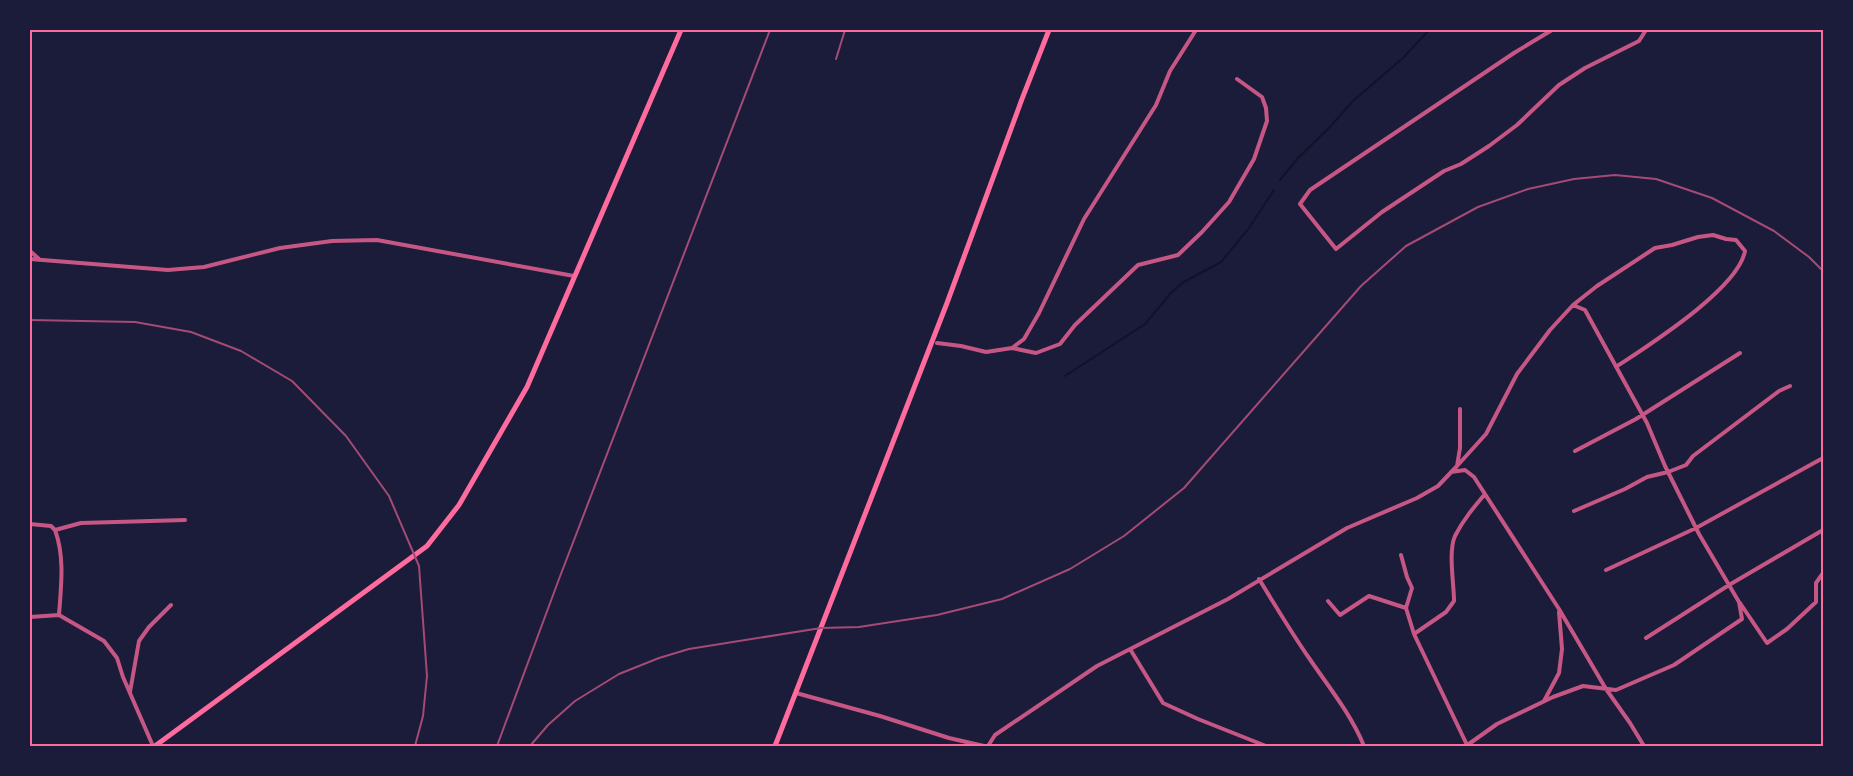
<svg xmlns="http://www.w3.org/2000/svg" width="1853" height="776" font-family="'IBM Plex Sans',sans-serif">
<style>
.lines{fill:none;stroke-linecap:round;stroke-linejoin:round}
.stream{stroke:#12122b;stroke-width:2}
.minor{stroke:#c65784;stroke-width:4}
.secondary{stroke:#ff6b9d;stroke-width:5}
.rail{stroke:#a44b75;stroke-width:2}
.neatline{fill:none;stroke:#ff6b9d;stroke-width:2}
</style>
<rect width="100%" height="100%" fill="#1b1b3a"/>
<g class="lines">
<path class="stream" d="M1280 180 1297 159 1329 128 1353 101 1403 58 1429 30
M1821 329H1823
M1065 376 1145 324 1171 293 1182 283 1221 262 1249 228 1274 190"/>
<path class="minor" d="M1552 30 1514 53 1310 190 1300 204 1336 249 1382 212 1444 171 1461 164 1489 146 1517 125 1559 85 1585 68 1639 41 1646 30
M30 251 39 259
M30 259 168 270 204 267 280 248 332 241 377 240 574 276
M1573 305 1597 286 1655 248 1672 245 1698 237 1713 235 1726 239 1736 240 1745 251C1738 289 1649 345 1616 367
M937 343 961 346 986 352 1012 348 1024 339 1039 313 1084 219 1156 105 1170 71 1196 30
M1012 348 1036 353 1060 344 1075 325 1138 265 1178 255 1202 232 1229 202 1254 159 1267 121 1266 108 1262 97 1237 79
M1575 451 1636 419 1740 353
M1457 466 1486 434 1517 374 1550 330 1573 305 1585 310 1647 423 1665 466 1699 534 1739 602 1742 619 1674 665 1616 690 1583 686 1553 697 1497 724 1466 746
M1451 472 1465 470 1474 477 1559 609 1606 689 1630 723 1644 746
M1574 511 1625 489 1647 477 1668 472 1686 465 1693 456 1779 391 1790 386
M30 524 51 526 55 530 81 523 185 520
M55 530C65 557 61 587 59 615L104 641 117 658 123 677 153 746
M1401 555 1407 577 1412 588 1406 608 1414 634
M1606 570 1696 528 1823 458
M1259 579C1275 605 1291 632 1309 658 1328 686 1351 714 1364 746
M1328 601 1340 615 1369 596 1406 608
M1740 603 1767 643 1787 629 1816 602V583L1823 573
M30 617 59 615
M1646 638 1729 585 1823 530
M1130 649 1163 703 1198 719 1266 746
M130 692 139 641 149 627 171 605
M796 693 880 716 949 738 984 746
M1544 701 1559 673 1562 649 1559 612
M1467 745 1414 634 1446 612 1454 601C1454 583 1448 552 1455 536 1463 520 1474 507 1485 494
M988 746 995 735 1097 666 1228 599 1347 528 1417 498 1438 486 1457 466 1460 448V409"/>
<path class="secondary" d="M155 746 427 546 459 505 527 387 681 30
M775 746 947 303 1022 99 1049 30"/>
<path class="rail" d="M836 59 845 30
M30 320 135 322 191 332 241 351 292 381 346 436 389 496 419 566 427 676 423 716 415 746
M497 746 559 579 770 30
M530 746 548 725 575 701 619 674 659 658 689 649 821 628 859 627 937 615 1002 599 1070 569 1124 536 1184 488 1361 286 1406 246 1478 207 1528 189 1574 179 1615 175 1656 179 1712 198 1774 231 1809 257 1823 271"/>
</g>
<rect width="1853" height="776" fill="none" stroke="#1b1b3a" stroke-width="62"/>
<rect x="31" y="31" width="1791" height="714" class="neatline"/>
</svg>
